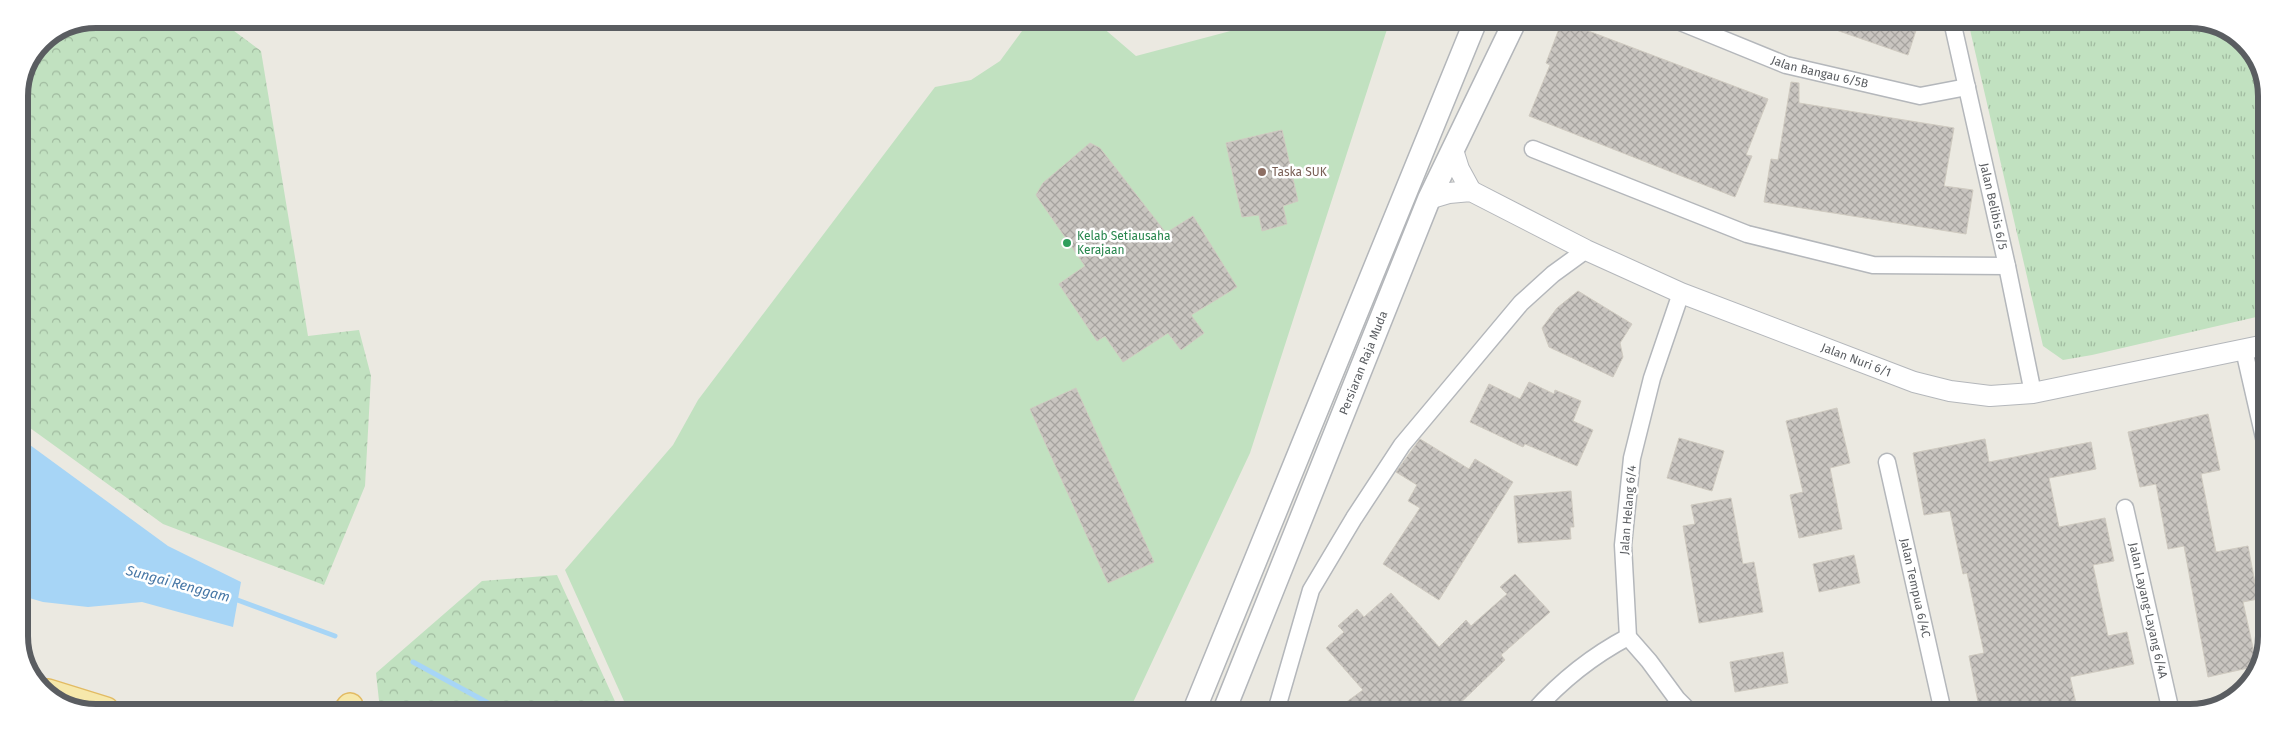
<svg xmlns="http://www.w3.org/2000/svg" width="2285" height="731" font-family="'Fira Sans',sans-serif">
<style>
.grass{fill:url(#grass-tufts)}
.forest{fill:url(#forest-crowns)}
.garden{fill:#c1e1c0}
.water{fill:#a7d5f6}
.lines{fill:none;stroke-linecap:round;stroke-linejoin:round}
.stream{stroke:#a7d5f6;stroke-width:5}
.building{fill:url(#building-cross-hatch);stroke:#cfcac0}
.minor-casing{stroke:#b4b7bb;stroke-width:19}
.tertiary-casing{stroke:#b4b7bb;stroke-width:22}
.secondary-casing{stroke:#b3b6ba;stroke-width:25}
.primary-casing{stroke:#e2bb63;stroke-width:28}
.minor{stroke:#fff;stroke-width:16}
.tertiary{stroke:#fff;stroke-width:20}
.secondary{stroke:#fff;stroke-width:22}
.primary{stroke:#f6e8ab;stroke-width:25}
.education-dot{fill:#8d6e63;stroke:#fff;stroke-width:2}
.leisure-dot{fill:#2e9e5b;stroke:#fff;stroke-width:2}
.labels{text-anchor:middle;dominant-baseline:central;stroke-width:5;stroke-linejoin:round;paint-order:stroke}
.street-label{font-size:12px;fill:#5a5d61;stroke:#fff}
.education-label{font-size:12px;fill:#785e54;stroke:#fff;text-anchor:start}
.leisure-label{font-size:12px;fill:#27864d;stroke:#fff;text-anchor:start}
.water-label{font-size:14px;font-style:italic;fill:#4777a6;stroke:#fff}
.rim{fill:none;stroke:#5a5d61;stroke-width:6}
</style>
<defs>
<pattern id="grass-tufts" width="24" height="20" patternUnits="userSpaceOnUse" patternTransform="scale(1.25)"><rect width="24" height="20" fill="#c1e1c0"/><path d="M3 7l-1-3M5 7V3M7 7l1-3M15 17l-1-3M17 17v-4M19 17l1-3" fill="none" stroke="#a0ba9f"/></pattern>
<pattern id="forest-crowns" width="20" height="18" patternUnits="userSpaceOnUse" patternTransform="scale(1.25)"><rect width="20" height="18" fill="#c1e1c0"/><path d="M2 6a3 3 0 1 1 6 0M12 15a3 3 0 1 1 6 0" fill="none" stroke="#a0ba9f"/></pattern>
<pattern id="building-cross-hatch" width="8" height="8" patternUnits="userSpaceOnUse" patternTransform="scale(1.25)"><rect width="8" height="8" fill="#c9c5c0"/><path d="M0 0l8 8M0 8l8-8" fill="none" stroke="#a6a39f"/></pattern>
</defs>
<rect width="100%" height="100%" fill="#ebe9e1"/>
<path class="grass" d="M1968 21H2210L2250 48 2266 90 2265 315 2092 355 2063 360 2043 346Z"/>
<path class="forest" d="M95 19H218L261 51 308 336 359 330 371 376 365 486 324 585 163 524 19 420V95L41 41Z
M557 575 619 710H380L376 673 482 581Z"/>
<path class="garden" d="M1030 20H1094L1136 56 1272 20H1390L1250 453 1129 711 628 710 565 570 673 445 698 400 935 87 971 80 1000 61Z"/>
<path class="water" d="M19 437 168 546 241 582 233 627 142 602 88 607 43 602 19 595Z"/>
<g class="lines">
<path class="stream" d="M232 598 335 636
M413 662 501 710"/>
</g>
<path class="building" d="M1562 21 1768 99 1746 155 1752 156 1735 197 1529 116 1550 65 1546 63Z
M1816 21H1919L1908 55 1816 23Z
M1791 82 1799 83V103L1954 128 1944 186 1973 190 1966 234 1764 202 1771 159 1778 160Z
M1282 130 1298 201 1283 206 1287 224 1262 231 1259 215 1242 217 1226 143Z
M1090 143 1100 148 1166 233 1193 216 1237 287 1191 315 1204 333 1181 350 1168 333 1123 362 1105 336 1097 341 1059 284 1085 266 1036 195 1043 183Z
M1578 291 1632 324 1620 343 1623 357 1613 377 1549 347 1542 328 1557 308Z
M1529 382 1554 394 1555 390 1581 401 1573 421 1593 430 1577 466 1525 444 1523 447 1470 422 1489 384 1520 399Z
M1076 388 1154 562 1108 583 1030 409Z
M1837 408 1850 463 1830 468 1842 529 1799 538 1790 495 1803 492 1786 421Z
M2208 414 2220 470 2201 474 2216 552 2248 546 2258 599 2243 602 2257 666 2208 677 2184 546 2168 549 2156 484 2140 487 2128 432Z
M1679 438 1724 451 1712 491 1667 478Z
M1420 439 1469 469 1475 459 1513 482 1439 600 1383 564 1420 508 1408 501 1417 485 1396 472Z
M1985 439 1989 462 2091 442 2096 469 2049 478 2059 527 2105 518 2114 561 2093 565 2108 636 2127 632 2134 664 2070 677 2078 712H1980L1969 656 1984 653 1967 573 1963 574 1950 511 1924 515 1913 453Z
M1571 491 1574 527H1570L1571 539 1518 543 1514 496Z
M1731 498 1743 564 1754 562 1763 612 1699 623 1683 526 1695 524 1691 505Z
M1854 555 1860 583 1819 592 1813 564Z
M1515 574 1550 612 1501 655 1505 660 1452 711H1334L1363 690 1326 648 1344 632 1338 626 1357 609 1364 617 1391 593 1439 647 1466 620 1471 626 1507 594 1500 587Z
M1783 652 1788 683 1735 692 1730 662Z"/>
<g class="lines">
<defs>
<g id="minor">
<path id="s1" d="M1678 21 1786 65 1920 96 1967 87"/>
<path id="s2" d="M1952 21 2007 266 2033 393"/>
<path d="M1533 149 1747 234 1873 265 2007 266"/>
<path d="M1681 293 1652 378 1632 458 1623 545 1628 637 1649 661 1677 699 1690 712"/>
<path d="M2244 350 2265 442"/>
<path id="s3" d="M1887 462 1943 712"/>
<path id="s4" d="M2125 508 2171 712"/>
<path d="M1276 711 1311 590 1354 518 1402 445 1521 303 1553 274 1586 250"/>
<path d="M1534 711C1561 681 1592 656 1628 637"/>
</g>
<g id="tertiary">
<path d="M1453 150 1459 169 1471 191"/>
<path id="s5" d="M1429 199 1449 193 1471 191 1586 250 1681 293 1914 382 1950 391 1990 396 2033 393 2265 345"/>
</g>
<g id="secondary">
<path d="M1194 711 1476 20"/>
<path id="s6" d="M1224 711 1429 199 1515 21"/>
</g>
<path id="primary" d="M48 692 106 710
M347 710 350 706"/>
</defs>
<use href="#minor" class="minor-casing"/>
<use href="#tertiary" class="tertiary-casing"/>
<use href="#secondary" class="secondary-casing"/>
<use href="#primary" class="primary-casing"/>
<use href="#minor" class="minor"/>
<use href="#tertiary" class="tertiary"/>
<use href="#secondary" class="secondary"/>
<use href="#primary" class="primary"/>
</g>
<circle class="education-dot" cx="1262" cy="172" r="5"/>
<circle class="leisure-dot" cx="1067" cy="243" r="5"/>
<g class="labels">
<g class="street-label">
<text stroke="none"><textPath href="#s1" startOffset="151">Jalan Bangau 6/5B</textPath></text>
<text stroke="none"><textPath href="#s2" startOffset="190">Jalan Belibis 6/5</textPath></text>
<text stroke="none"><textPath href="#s5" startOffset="464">Jalan Nuri 6/1</textPath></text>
<text stroke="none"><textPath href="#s6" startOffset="375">Persiaran Raja Muda</textPath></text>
<text transform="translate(1628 510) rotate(-85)">Jalan Helang 6/4</text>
<text stroke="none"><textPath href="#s3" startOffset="129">Jalan Tempua 6/4C</textPath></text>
<text stroke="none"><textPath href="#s4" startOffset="105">Jalan Layang-Layang 6/4A</textPath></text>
</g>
<g class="education-label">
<text x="1272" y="172">Taska SUK</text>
</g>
<g class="leisure-label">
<text x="1077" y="236">Kelab Setiausaha<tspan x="1077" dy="14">Kerajaan</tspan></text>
</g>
<g class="water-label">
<text transform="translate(178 584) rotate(15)">Sungai Renggam</text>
</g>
</g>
<path d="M0 0H2285V731H0ZM96 28H2190A68 68 0 0 1 2258 96V636A68 68 0 0 1 2190 704H96A68 68 0 0 1 28 636V96A68 68 0 0 1 96 28Z" fill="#fff" fill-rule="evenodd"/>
<path class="rim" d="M96 28H2190A68 68 0 0 1 2258 96V636A68 68 0 0 1 2190 704H96A68 68 0 0 1 28 636V96A68 68 0 0 1 96 28Z"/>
</svg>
